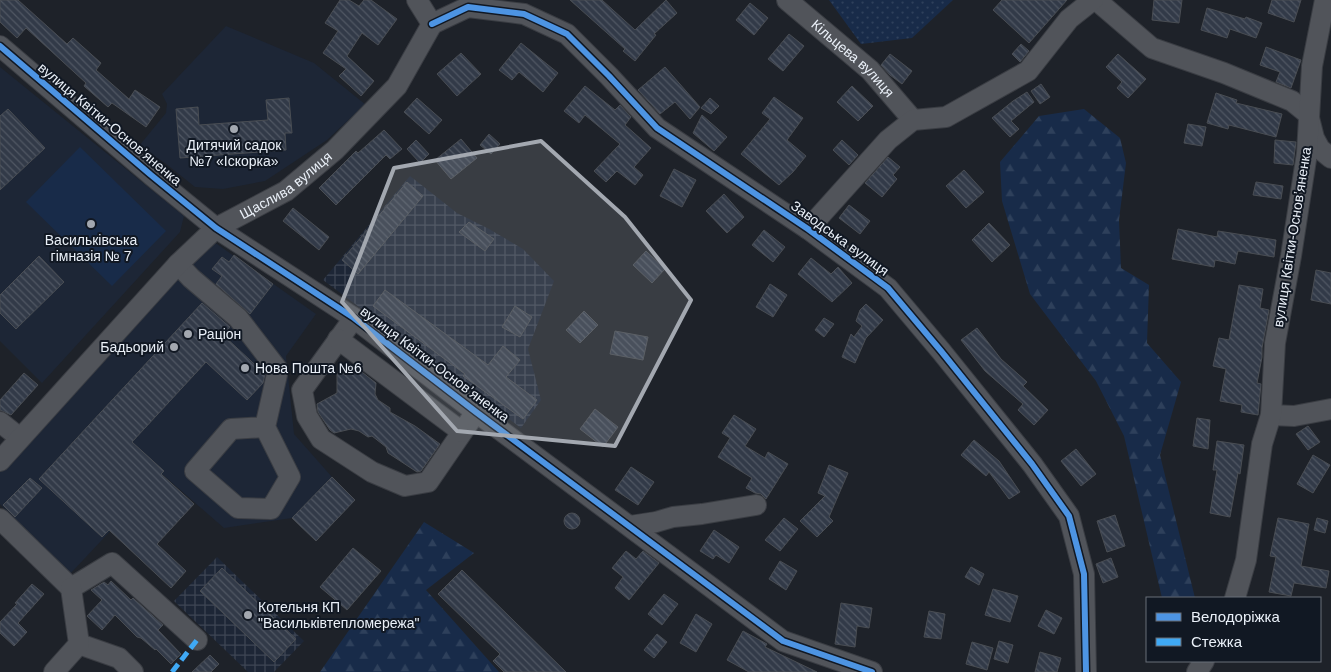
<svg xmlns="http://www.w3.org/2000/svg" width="1331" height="672" font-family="Arial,sans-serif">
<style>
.built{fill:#1d2636}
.industrial{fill:url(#industrial-grid)}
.grass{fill:url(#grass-dots)}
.forest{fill:url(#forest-firs)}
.garden{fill:#182b49}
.building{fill:url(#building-back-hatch);stroke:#494d53}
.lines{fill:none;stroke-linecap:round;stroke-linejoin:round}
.minor-casing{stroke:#3a3d43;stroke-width:22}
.minor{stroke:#51545a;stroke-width:20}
.quiet{stroke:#3fa9f5;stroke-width:5;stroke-dasharray:10 5;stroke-linecap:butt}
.cycleway-casing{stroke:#111823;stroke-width:9}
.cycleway{stroke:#4d94e3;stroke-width:6}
.marked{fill:#a3a8b0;fill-opacity:0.2;stroke:#a3a8b0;stroke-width:4;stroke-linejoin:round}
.poi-dot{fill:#a3a8b0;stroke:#111823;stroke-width:2}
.labels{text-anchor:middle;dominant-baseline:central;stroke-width:4;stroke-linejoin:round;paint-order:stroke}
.street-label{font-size:14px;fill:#eaf0f8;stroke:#111823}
.poi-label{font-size:14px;fill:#eaf0f8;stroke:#111823;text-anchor:start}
</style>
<defs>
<pattern id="industrial-grid" width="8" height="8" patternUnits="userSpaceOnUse" patternTransform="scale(1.25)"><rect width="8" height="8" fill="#1d2636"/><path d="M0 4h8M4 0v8" fill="none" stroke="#3e4654"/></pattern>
<pattern id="grass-dots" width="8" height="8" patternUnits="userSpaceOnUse" patternTransform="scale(1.25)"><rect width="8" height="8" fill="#182b49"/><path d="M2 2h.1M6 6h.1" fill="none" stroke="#2e405b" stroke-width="1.8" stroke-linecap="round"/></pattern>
<pattern id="forest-firs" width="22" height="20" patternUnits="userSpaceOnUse" patternTransform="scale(1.25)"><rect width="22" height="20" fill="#182b49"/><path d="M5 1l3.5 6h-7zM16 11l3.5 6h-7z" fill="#2e405b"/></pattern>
<pattern id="building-back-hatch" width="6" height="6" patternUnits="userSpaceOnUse" patternTransform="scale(1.25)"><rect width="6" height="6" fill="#323a48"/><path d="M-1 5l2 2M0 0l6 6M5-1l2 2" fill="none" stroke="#505763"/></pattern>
</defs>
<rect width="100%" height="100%" fill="#1e2229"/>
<path class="built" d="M226 26 314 63 366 105 356 113 327 140 265 181 223 189 195 187 165 163 139 146 166 113 167 104 162 94Z
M0 67 184 216 180 232 42 383 0 341Z
M207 237 316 314 286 356 294 434 332 477 355 500 316 541 292 518 224 528 163 475 70 574 0 504V461Z"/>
<path class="industrial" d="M410 176 457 213 489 229 523 249 554 281 528 349 541 400 521 428 323 280Z
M217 557 304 641 274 672H248L174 601Z"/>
<path class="grass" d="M829 0H953L912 38 861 44Z"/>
<path class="forest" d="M1084 109 1120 138 1126 163 1119 220 1121 268 1149 285 1147 343 1181 382 1160 455 1195 598H1162L1124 436 1096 381 1030 294 1002 201 1000 162 1039 116Z
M424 522 474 553 426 590 499 672H320Z"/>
<path class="garden" d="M80 147 166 231 112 286 26 202Z"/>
<path class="building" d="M0 0H18L67 44 73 38 101 63 96 70 129 99 135 90 160 107 146 127 112 103 108 107 84 86 86 83 26 28 17 38 0 22Z
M340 0H349L359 6 364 0H371L397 19 378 45 362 33 347 56 374 81 361 96 339 76 346 69 323 53 338 31 325 23Z
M570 0H602L635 30 666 0 677 13 654 34 656 35 635 61 623 51 625 49Z
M1002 0H1067L1029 43 993 10Z
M1154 0H1182L1179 23 1152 20Z
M1272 0H1301L1294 22 1268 13Z
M750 3 768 18 754 35 736 20Z
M1207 8 1245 19 1246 17 1262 23 1256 38 1230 29 1227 38 1201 30Z
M789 34 804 46 783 71 768 59Z
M521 43 558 73 543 92 519 72 512 80 499 70Z
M1021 44 1029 51 1020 62 1012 54Z
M1266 47 1301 60 1291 88 1276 82 1280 72 1260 65Z
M461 53 481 74 457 96 437 74Z
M890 54 912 71 902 84 890 75 881 65Z
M1118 54 1146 79 1128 98 1117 88 1122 82 1106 67Z
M665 67 700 107 690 119 675 102 660 114 638 90Z
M1041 84 1050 97 1040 104 1031 91Z
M585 86 615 110 620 105 631 117 625 125 651 148 634 167 643 175 635 185 617 171 606 182 594 171 620 144 585 115 579 123 564 111Z
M852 86 873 106 858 121 837 102Z
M1027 92 1034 102 1011 121 1019 129 1010 137 992 118 1013 101Z
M1216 93 1237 100 1236 103 1282 114 1276 137 1229 125 1228 129 1207 123Z
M774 97 803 118 787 140 806 156 793 172 779 185 741 154 770 119 762 113Z
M289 98 292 133H285L286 150 180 158 176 109 198 107 199 125 268 120 266 100Z
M417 98 442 120 429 134 404 112Z
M710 98 719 106 711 114 701 108Z
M8 109 45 148 0 190V116Z
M702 115 727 137 714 151 693 133Z
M1188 124 1206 127 1202 146 1184 143Z
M384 130 402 149 390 159 386 155 336 205 319 188 356 151 358 153Z
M489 134 500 144 491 154 480 145Z
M461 139 477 158 451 179 435 160Z
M416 140 429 154 420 163 407 149Z
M842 140 858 155 849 165 833 150Z
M1275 140 1296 142 1293 165 1274 163Z
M888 157 900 167 893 175 897 179 882 197 865 183Z
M674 169 696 180 682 207 660 196Z
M964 170 984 192 966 208 946 186Z
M407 182 423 196 358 274 342 260Z
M1256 182 1283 186 1281 199 1253 195Z
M724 194 744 217 727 233 706 211Z
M849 205 870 221 860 234 839 218Z
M293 208 329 237 319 250 283 221Z
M469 222 494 239 485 251 459 232Z
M989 223 1010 245 992 262 972 240Z
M1178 229 1217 237 1218 231 1276 240 1274 257 1238 251 1235 264 1215 260 1214 267 1172 259Z
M764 230 785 247 773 262 752 245Z
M646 251 665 269 652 283 633 265Z
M234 255 273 284 250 314 216 284 222 276 212 269 222 257 229 262Z
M39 256 64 282 16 329 0 313V295Z
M811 258 831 274 838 267 852 283 832 302 798 274Z
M1316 270 1331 273V304L1311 300Z
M770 284 787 295 773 317 756 307Z
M1239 285 1263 289 1260 308 1269 310 1262 348V357L1257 383 1261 384 1258 415 1241 412 1242 405 1220 401 1226 369 1213 366 1219 338 1229 340Z
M385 290 488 365 503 346 520 360 506 377 537 400 523 419 463 376 465 374 373 306Z
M202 303 230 327 223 335 265 374 263 383 247 400 206 362 132 442 164 471 161 474 194 504 157 544 186 571 171 588 109 530 102 537 39 479Z
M866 304 883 320 866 338 855 363 842 357 851 334 854 337 862 326 856 321 860 310Z
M515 306 532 317 520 337 502 327Z
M584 311 598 325 580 343 566 330Z
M824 318 834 324 824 337 815 330Z
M977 328 1001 359 1027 382 1023 386 1048 410 1034 425 1018 410 1023 404 985 371 961 340Z
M615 331 648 337 643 360 610 354Z
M344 368 358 369 376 383 375 394 378 400 390 408V412L415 426 440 444 421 471 417 472 388 453 386 447 372 436 368 437 359 431 351 429 334 433 330 430 318 412 317 404 337 393V374H343Z
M24 373 38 385 11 415 0 410V400Z
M595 409 618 427 603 447 580 429Z
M734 415 756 429 745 446 765 458 768 452 788 464 766 499 761 494 755 493 746 488 752 478 718 457 730 438 722 433Z
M1197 418 1210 420 1208 449 1193 446Z
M1308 426 1320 442 1308 450 1296 434Z
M974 440 999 461 1020 492 1009 499 989 472 986 476 961 455Z
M1217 441 1244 445 1240 474 1238 473 1230 517 1210 513 1217 470H1213Z
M1076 449 1096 474 1081 486 1061 461Z
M1313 455 1330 465 1313 493 1297 484Z
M829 465 848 473 829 517 833 521 817 537 800 521 825 496 818 493Z
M631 467 654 482 638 505 615 490Z
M332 477 355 500 316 541 292 518Z
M30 478 42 488 15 517 3 505Z
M564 521a8 8 0 1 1 16 0a8 8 0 1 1-16 0Z
M1115 515 1125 546 1107 552 1097 521Z
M784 518 798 529 780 551 765 540Z
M1278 518 1309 524 1301 566 1329 571 1326 588 1294 583 1291 596 1269 592 1276 557 1270 556Z
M1317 518 1328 521 1325 533 1314 530Z
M714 530 739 547 729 563 716 555 713 559 700 551Z
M353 548 381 571 347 610 320 587Z
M626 551 636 559 643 551 659 563 629 600 615 588 623 577 612 568Z
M1111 558 1118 577 1103 583 1096 564Z
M780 561 797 571 786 590 769 579Z
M971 567 984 574 979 585 965 577Z
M222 568 296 639 274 662 200 591Z
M462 570 566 672H504L493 661 500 654 438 594Z
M111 581 131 600 133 598 163 625 158 630 181 654 171 664 156 649 155 650 141 638 137 637 115 615 102 630 87 616 102 600 91 590 104 582 108 585Z
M32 584 44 594 18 623 27 632 14 646 0 633V622L17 604 15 603Z
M993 589 1018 596 1010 622 985 615Z
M664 594 678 604 662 625 648 614Z
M841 603 872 608 869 628 857 626 855 647 835 644Z
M1046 610 1062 618 1054 634 1038 626Z
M929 611 945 614 941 639 924 637Z
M696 614 712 624 696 652 680 643Z
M743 631 767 644 765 647 817 672H749L727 660Z
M657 634 667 642 654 658 644 650Z
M999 641 1013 645 1008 663 994 659Z
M972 642 993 648 987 670 966 664Z
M1040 652 1061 658 1057 672H1035Z
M210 655 219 664 211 672H192Z"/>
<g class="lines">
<defs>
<g id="minor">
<path id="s1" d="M787 0 870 70 913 120"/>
<path d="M1096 0 1152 48 1224 73 1292 101 1308 114 1314 138 1320 149 1331 158"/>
<path d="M432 24 468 7 524 14 567 34 609 76 657 128 808 229 888 288 941 351 1032 464 1069 516 1084 574 1086 672"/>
<path d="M0 46 151 175 216 228 354 318 476 412 783 641 872 672"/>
<path d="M808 229 888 140 913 120 946 117 1028 71 1069 19 1093 0"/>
<path d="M178 264 191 278 238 318 278 370 265 427 290 477 271 509 238 508 195 471 231 429 265 427"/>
<path d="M354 318 302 390 307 416 321 439 372 472 405 486 428 482 476 412"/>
<path d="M338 339 462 432"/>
<path d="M1271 415 1294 416 1331 409"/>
<path d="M0 422 20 438"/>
<path id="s2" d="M0 461 178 264 216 228 286 191 335 150 397 86 432 24 417 0"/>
<path d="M0 519 71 588 112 563 197 640"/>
<path d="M630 526 656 522 673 517 702 514 756 505"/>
<path d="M1235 598 1246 560 1262 444 1271 415 1275 343 1291 256 1307 153 1312 66 1325 0"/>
<path d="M79 644 119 658 133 672"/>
<path d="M54 672 79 644 71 588"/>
<path d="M1197 672 1204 661"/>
</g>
</defs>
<use href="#minor" class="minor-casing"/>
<use href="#minor" class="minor"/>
<path class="quiet" d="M172 672 197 640"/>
<defs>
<path id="cycleway" d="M432 24 468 7 524 14 567 34 609 76 657 128 808 229 888 288 941 351 1032 464 1069 516 1084 574 1086 672
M0 46 151 175 216 228 354 318 476 412 783 641 872 672"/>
</defs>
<use href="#cycleway" class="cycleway-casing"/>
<use href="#cycleway" class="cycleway"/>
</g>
<path class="marked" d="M541 141 625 217 691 300 615 446 457 431 342 302 394 168Z"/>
<g class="poi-dot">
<circle cx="234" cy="129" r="5"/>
<circle cx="91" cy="224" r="5"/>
<circle cx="188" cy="334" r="5"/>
<circle cx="174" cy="347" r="5"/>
<circle cx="245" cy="368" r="5"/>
<circle cx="248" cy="615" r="5"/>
</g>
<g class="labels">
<g class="street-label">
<text stroke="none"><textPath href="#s1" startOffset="88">Кільцева вулиця</textPath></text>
<text transform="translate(110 124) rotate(40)">вулиця Квітки-Основʼяненка</text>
<text stroke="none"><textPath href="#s2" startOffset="400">Щаслива вулиця</textPath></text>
<text transform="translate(1292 237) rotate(-81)">вулиця Квітки-Основʼяненка</text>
<text transform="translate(840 238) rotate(36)">Заводська вулиця</text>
<text transform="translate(435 364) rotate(37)">вулиця Квітки-Основʼяненка</text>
</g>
<g class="poi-label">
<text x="234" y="145" text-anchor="middle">Дитячий садок<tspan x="234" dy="16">№7 «Іскорка»</tspan></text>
<text x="91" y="240" text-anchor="middle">Васильківська<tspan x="91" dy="16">гімназія № 7</tspan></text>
<text x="198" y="334">Раціон</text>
<text x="164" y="347" text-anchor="end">Бадьорий</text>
<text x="255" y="368">Нова Пошта №6</text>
<text x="258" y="607">Котельня КП<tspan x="258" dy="16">"Васильківтепломережа"</tspan></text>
</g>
</g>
<rect x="1146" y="597" width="175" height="65" fill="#111823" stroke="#686e78"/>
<rect x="1156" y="613" width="25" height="8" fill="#4d94e3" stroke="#686e78"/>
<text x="1191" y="622" font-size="15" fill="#eaf0f8">Велодоріжка</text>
<rect x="1156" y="638" width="25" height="8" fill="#3fa9f5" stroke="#686e78"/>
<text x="1191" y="647" font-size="15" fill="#eaf0f8">Стежка</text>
</svg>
